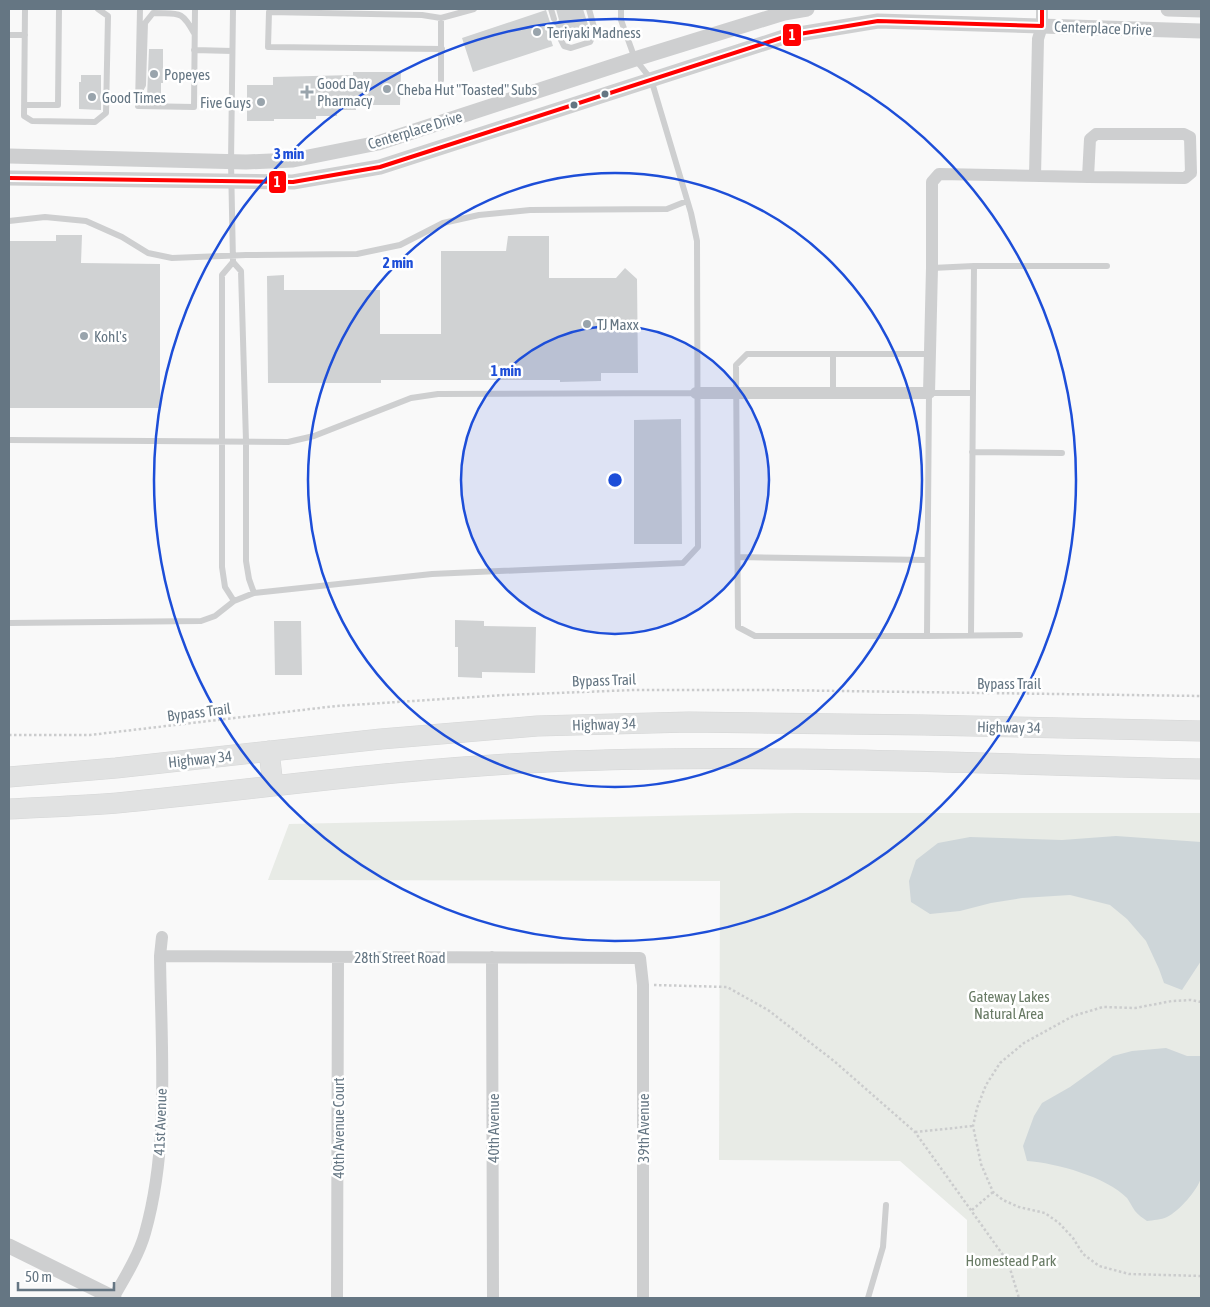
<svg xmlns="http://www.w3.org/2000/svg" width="1210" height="1307" font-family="'Asap Condensed',sans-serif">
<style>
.green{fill:#e8ebe6}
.water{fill:#ced6d9}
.building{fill:#d0d2d3}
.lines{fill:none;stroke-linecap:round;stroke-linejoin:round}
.trunk-casing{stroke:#d5d6d6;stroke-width:21}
.path{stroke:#cbcccd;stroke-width:2.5;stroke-dasharray:2.5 2.5;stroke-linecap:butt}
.service{stroke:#cecfd0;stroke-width:6}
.minor{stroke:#cecfd0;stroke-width:12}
.tertiary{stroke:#cecfd0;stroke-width:15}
.trunk{stroke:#e1e2e2;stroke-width:20}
.bus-1-casing{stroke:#fff;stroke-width:8}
.bus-1{stroke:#f00;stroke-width:4}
.ring{fill:none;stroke:#1d4ed8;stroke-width:2.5}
.poi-dot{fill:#99a4ac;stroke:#fff;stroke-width:2}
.bus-dot{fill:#657683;stroke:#fff;stroke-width:2}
.labels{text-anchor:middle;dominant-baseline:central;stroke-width:5;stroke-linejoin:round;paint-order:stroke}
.street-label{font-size:15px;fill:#657683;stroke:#fff}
.poi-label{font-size:15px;fill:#657683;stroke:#fff;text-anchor:start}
.park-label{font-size:15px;fill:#687a64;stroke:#fff}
.centre{fill:#1d4ed8;stroke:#fff;stroke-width:2.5}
.ring-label{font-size:15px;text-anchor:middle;font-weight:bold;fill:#1d4ed8;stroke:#fff;stroke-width:5;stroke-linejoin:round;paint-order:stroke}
.line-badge{stroke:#fff;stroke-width:2}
.badge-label{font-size:14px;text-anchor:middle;font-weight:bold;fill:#fff}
</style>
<rect width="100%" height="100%" fill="#f9f9f9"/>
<path class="green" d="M796 813H1201V1298H967V1220L900 1161 719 1160 720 881 268 880 289 824Z"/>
<path class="water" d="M1116 836 1201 842V961L1182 990 1164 983 1159 969 1146 941 1127 919 1110 905 1070 895 1022 898 991 903 960 911 930 914 911 902 909 881 916 860 938 843 970 837 1062 840Z
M1166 1048 1187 1056H1201V1178C1197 1191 1179 1211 1167 1217 1161 1220 1153 1220 1147 1221 1143 1218 1138 1215 1135 1211 1132 1207 1130 1202 1127 1198 1107 1177 1056 1163 1027 1161L1023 1146 1034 1116 1042 1103 1070 1087 1113 1056 1132 1051Z"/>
<path class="building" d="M556 9H583L590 31 588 35 574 39 572 33 564 36 562 34 558 33 555 39 551 40 553 46 473 72 462 38 546 10 550 22 556 24 559 20Z
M149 49H163V83H161V97H147Z
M353 72H401L400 105H356V110H337V116H316V119H274V121H247V85H273V77L353 75Z
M81 75H101V110L79 109V82H81Z
M56 235H82L81 263 160 264V408H9V241H56Z
M508 236H549V278H616L625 268 637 279 638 373H601V381L560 382V380H381V383H268L267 276 284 275V290H380V334H441V251H506Z
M681 419 682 544H634V420Z
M455 620 484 621V626L536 627 535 673 482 672V678L458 677V647H455Z
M274 621H301L302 675H275Z"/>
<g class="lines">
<defs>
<path id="trunk" d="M269 751 273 786
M9 777 116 768 381 739 537 726 689 722 925 725 1201 731
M9 809C45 807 81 806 117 803 260 789 403 768 547 762 765 753 983 764 1201 769"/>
</defs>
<use href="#trunk" class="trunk-casing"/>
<path class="path" d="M9 735H90L336 706 505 695 634 690H770L1201 696
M654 985 727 987 768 1010 834 1061 915 1132 1008 1262 1019 1298
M1201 1002 1191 1000 1172 1001 1135 1008 1103 1007 1073 1016 1024 1043 1000 1063 986 1085 977 1108 973 1126 981 1164 993 1192 1003 1200 1019 1207 1045 1213 1059 1223 1073 1238 1083 1254 1099 1266 1129 1274 1201 1276
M915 1132 973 1126
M972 1210 993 1192"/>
<path class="service" d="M25 9 24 116 32 121 95 122 106 113 108 16 98 9
M140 9 138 106 194 107 195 9
M233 9 231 162 233 262 222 275V567L225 587 234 601
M551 9 554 19
M441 18V80
M9 35H25
M560 38 564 46 571 48 590 42 595 31 589 9
M442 49 268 47 269 12 422 15 441 18 474 9
M194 50 232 51
M139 92 143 85 145 23 153 13C178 14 181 9 194 33
M24 105H58L59 9
M9 221 45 217 86 221 122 237 148 253 172 258 246 255 357 254 400 245 443 223 479 215 530 210 667 209 687 201
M233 262 241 271 246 441V561L249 579 254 593
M932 268 974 266
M833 354V393
M929 354H747L736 365 738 627 755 636H927L929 393H973
M9 440 288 442 314 436 411 398 438 394 696 393
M972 452 1062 453
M738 557 927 560
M9 623 201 621 215 616 234 601 254 593 432 574 683 563 698 547 697 241 691 213 651 79 635 59 621 20V9
M971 635 974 266H1107
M927 636 1020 635
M868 1298 883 1247 886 1205"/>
<path class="minor" d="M1035 176 1038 39 1042 26V9
M696 393H929L932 268V182L939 174 1088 177 1090 139 1096 134H1184L1190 137 1191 173 1185 178 1088 177
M160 956 640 958 643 985V1298
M492 957 493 1298
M113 1298C124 1279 139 1255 145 1233 170 1145 161 1047 160 956L162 937
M337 1298 338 957"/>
<path class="tertiary" d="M1168 9 1201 10
M9 156 246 162 293 160 378 143 635 59 784 13 807 9
M9 178 293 182 380 167 787 36 878 21 1201 31
M9 1246 114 1298"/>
<use href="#trunk" class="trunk"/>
<defs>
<path id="bus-1" d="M9 178 293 182 380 167 787 36 878 21 1042 26V9"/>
</defs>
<use href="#bus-1" class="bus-1-casing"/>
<use href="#bus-1" class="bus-1"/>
</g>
<circle cx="615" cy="480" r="154" fill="#1d4ed8" fill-opacity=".12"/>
<g class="ring">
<circle cx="615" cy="480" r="154"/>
<circle cx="615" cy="480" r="307"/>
<circle cx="615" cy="480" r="461"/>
</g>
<g class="poi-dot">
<circle cx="537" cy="32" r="5"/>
<circle cx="154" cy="74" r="5"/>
<circle cx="387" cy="89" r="5"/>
<path d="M304.5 84.5h5v5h5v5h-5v5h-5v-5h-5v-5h5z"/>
<circle cx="92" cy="97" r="5"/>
<circle cx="261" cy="102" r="5"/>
<circle cx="587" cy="324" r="5"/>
<circle cx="84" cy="336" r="5"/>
</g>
<g class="bus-dot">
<circle cx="605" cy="94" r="4.5"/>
<circle cx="574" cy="105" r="4.5"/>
</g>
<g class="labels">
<g class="street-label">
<text transform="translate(1103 28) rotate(2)">Centerplace Drive</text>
<text transform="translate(415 130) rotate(-17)">Centerplace Drive</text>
<text transform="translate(604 680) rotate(-2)">Bypass Trail</text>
<text x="1009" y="683">Bypass Trail</text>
<text transform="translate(199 712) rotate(-7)">Bypass Trail</text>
<text transform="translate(604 724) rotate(-2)">Highway 34</text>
<text transform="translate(1009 727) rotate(1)">Highway 34</text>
<text transform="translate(200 759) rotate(-6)">Highway 34</text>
<text x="400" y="957">28th Street Road</text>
<text transform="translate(160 1122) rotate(-88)">41st Avenue</text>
<text transform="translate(338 1128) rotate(-90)">40th Avenue Court</text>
<text transform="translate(493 1128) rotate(-90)">40th Avenue</text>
<text transform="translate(643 1128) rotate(-90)">39th Avenue</text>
</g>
<g class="poi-label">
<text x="547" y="32">Teriyaki Madness</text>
<text x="164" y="74">Popeyes</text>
<text x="317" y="83">Good Day<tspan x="317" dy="17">Pharmacy</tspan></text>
<text x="397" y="89">Cheba Hut "Toasted" Subs</text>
<text x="102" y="97">Good Times</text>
<text x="251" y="102" text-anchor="end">Five Guys</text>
<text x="597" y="324">TJ Maxx</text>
<text x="94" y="336">Kohl's</text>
</g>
<g class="park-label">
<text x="1009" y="996">Gateway Lakes<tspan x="1009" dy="17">Natural Area</tspan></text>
<text x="1011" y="1260">Homestead Park</text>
</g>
</g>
<circle cx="615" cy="480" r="8" class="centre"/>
<g class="ring-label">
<text x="289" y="159">3 min</text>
<text x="398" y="268">2 min</text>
<text x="506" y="376">1 min</text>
</g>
<g class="line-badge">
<rect x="782" y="23" width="20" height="24" rx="5" fill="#f00"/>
<rect x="268" y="170" width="19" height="24" rx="5" fill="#f00"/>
</g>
<g class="badge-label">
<text x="792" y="40">1</text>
<text x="277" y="187">1</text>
</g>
<rect width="1210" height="1307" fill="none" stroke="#657683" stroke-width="20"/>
<path d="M18 1282v8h96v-8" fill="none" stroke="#657683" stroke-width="2.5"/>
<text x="25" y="1282" font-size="15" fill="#657683" stroke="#ffffff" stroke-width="4" paint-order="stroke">50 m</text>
</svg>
